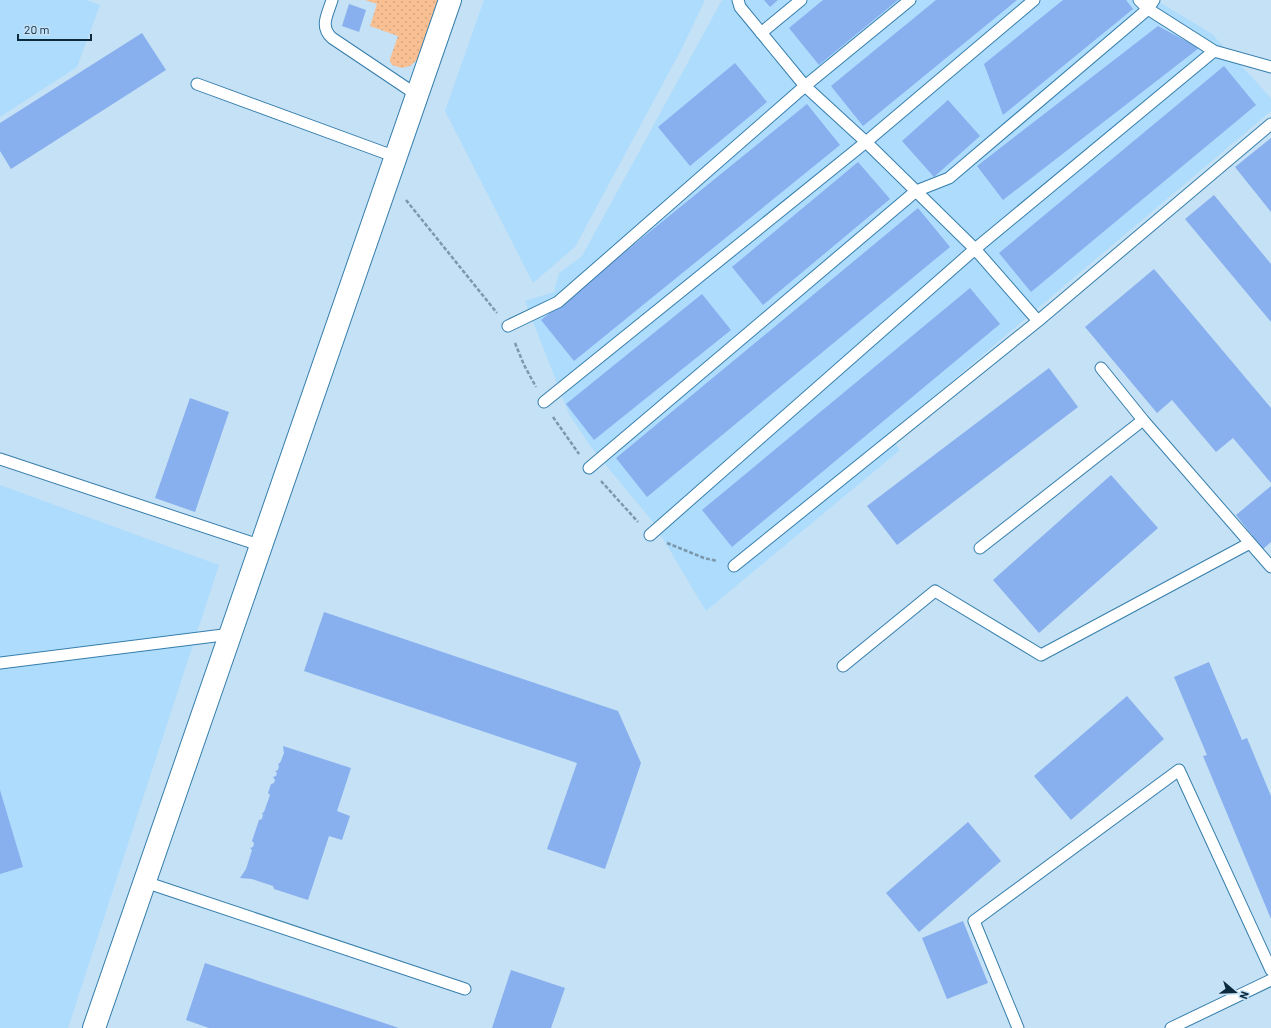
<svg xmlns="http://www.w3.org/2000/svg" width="1271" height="1028" font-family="Barlow,sans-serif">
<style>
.built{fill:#aedcfd}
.grass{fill:url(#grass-dots)}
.building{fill:#88afee}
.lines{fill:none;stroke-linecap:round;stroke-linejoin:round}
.lane-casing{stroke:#357eac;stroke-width:13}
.street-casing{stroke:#357eac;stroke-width:24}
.path{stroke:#7c98ac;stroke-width:2.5;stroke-dasharray:4 2;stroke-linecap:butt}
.lane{stroke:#fff;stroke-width:11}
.street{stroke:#fff;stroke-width:22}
</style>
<defs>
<pattern id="grass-dots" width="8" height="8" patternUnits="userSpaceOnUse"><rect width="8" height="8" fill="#f7bf92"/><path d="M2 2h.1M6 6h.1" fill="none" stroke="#d3a47f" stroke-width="1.8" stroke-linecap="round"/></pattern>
</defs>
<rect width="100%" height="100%" fill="#c5e1f5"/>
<path class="built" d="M0 0H86L100 5 77 67 0 117Z
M484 0H705L681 50 575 247 533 283 445 111Z
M722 0H1156L1212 34 1271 98V111L888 435 900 450 706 611 653 522 591 447 569 414 525 301 554 292 559 273 582 256Z
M0 485 219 565 68 1028H0Z"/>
<path class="grass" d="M365 0H439L418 59 410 66 402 68 392 65 390 61V59L398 36 370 26 377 4Z"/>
<path class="building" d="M764 0H778L770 7Z
M823 0H898L819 65 789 28Z
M936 0H1017L863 126 831 86Z
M1063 0H1126L1133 9 1003 115 984 64Z
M349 4 366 10 359 32 342 26Z
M1158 26 1199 48 1003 200 977 166Z
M142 33 166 70 11 169 0 151V123Z
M735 63 767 102 690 166 658 127Z
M1224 66 1256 105 1031 292 999 253Z
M948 100 980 136 934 177 902 141Z
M807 104 840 145 574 361 541 320Z
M1271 138V212L1235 167Z
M858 162 890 199 763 305 732 267Z
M1214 195 1271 264V322L1185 219Z
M918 208 950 247 647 497 616 458Z
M1154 269 1271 408V483L1233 438 1216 452 1172 400 1157 413 1085 327Z
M970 288 1000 324 732 547 702 510Z
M702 294 731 330 594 440 566 404Z
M1049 368 1078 407 897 545 867 506Z
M190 398 229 412 195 512 155 498Z
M1111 475 1158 528 1039 633 993 580Z
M1271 486V542L1263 549 1236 515Z
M324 612 618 711 641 763 605 869 547 849 577 763 304 671Z
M1209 662 1242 740 1247 738 1271 796V919L1203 756 1207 755 1174 677Z
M1127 696 1164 739 1071 820 1034 776Z
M283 746 351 768 337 811 350 816 342 840 329 836 308 900 274 889 273 886 252 879 240 878 246 869 252 850 250 848 253 847 254 843 252 841 259 820 262 819 263 815 262 813 264 812 270 795 268 793 271 784 274 783 275 780 273 777 276 776 277 773 275 771 278 770 279 766 278 764 280 763 284 753Z
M0 790 23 867 0 874Z
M968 822 1001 861 919 932 886 893Z
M963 921 988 983 947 999 922 938Z
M205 963 399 1028H209L186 1020Z
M511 970 565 988 551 1028H492Z"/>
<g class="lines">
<defs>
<path id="lane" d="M332 0C328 14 319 26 332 38L417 95
M738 0 740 7 805 86 866 142 975 249 1214 51
M1139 0 1148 9 1214 51 1271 67
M761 33 801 0
M197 84 396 157
M508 326 558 302 805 86 910 0
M1101 368 1143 420 1271 567
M544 402 866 142 1034 0
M0 459 262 546
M589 468 916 191 949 178 1148 9 1154 0
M650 535 975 249 1038 321
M980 548 1143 420
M734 566 1038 321 1271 124
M0 663 231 634
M843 666 935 591 1041 655 1250 543
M145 882 465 989
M1018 1028 974 921 1179 770 1271 970
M1171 1028 1271 980"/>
<path id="street" d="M94 1028 450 0"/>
</defs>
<use href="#lane" class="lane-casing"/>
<use href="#street" class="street-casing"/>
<path class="path" d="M406 200 497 313
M515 343 524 365 536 387
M553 417 579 454
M601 481 638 522
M667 543 704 558 717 561"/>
<use href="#lane" class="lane"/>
<use href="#street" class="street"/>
</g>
<g transform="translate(1235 992) rotate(109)" stroke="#c5e1f5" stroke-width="3" paint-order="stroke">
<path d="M0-3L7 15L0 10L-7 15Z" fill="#0c2a3e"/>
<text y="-6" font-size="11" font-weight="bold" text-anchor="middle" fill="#0c2a3e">N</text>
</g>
<path d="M18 34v6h73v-6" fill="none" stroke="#0c2a3e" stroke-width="2"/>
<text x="24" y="34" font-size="12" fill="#0c2a3e" stroke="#c5e1f5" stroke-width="3" paint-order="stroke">20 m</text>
</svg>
